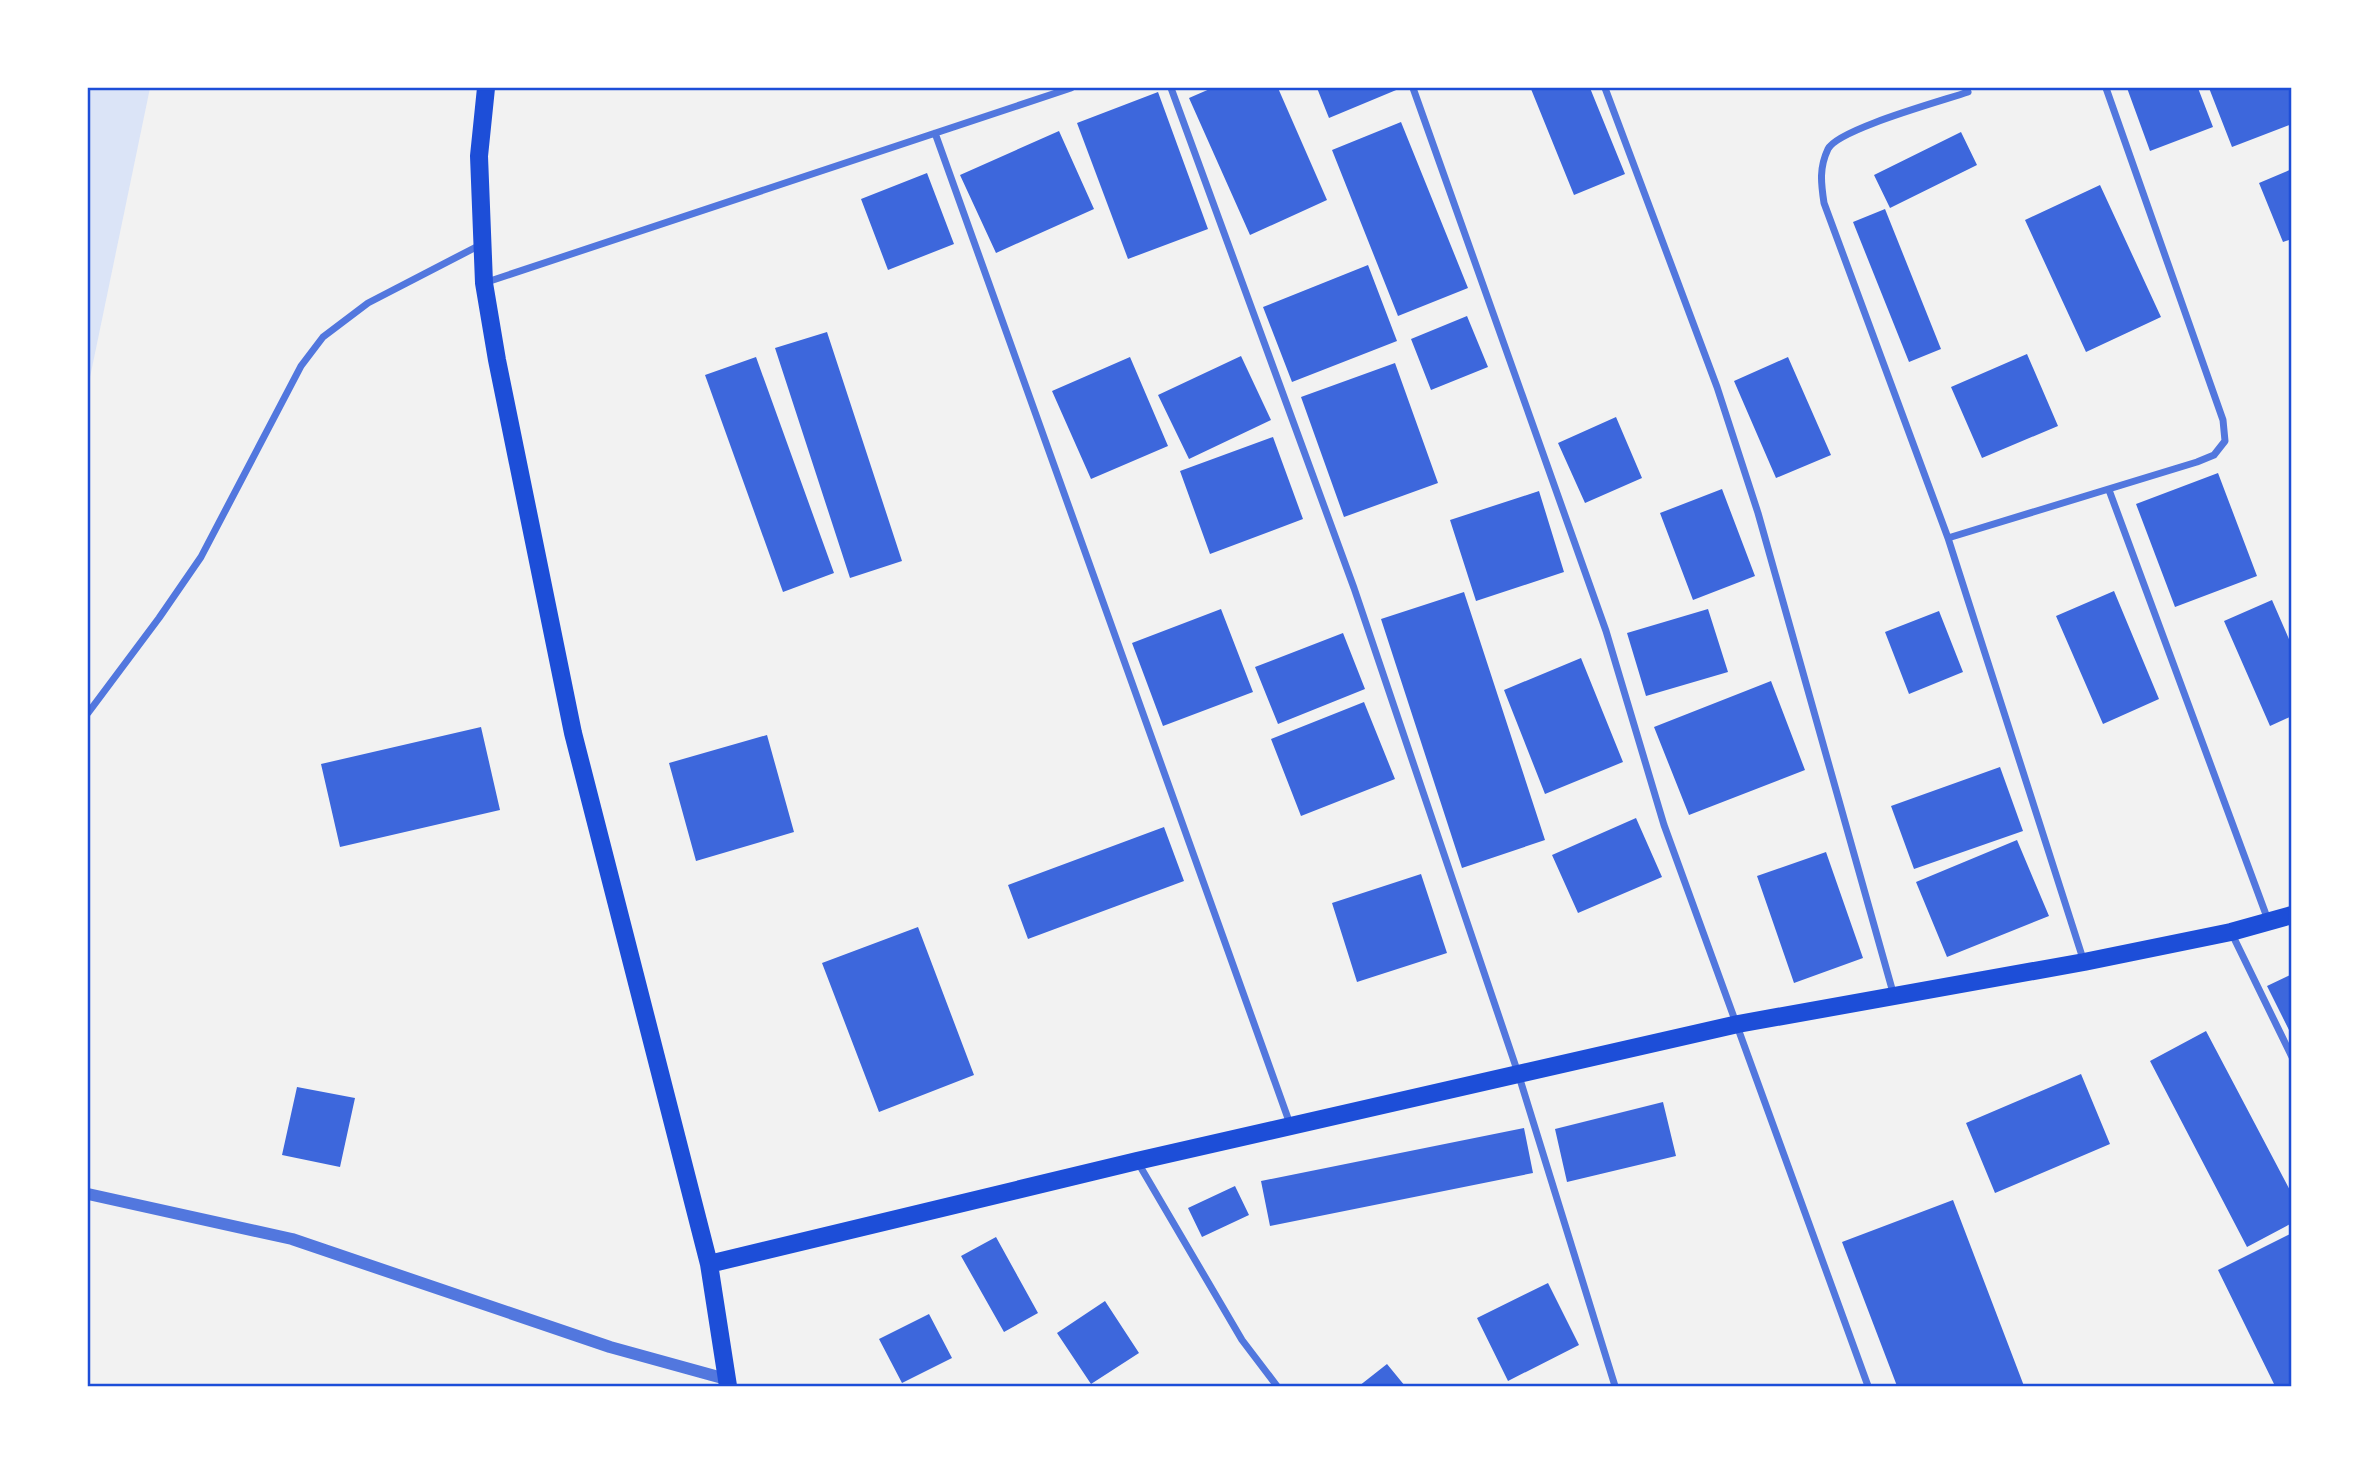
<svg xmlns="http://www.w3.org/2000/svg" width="2379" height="1474" font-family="'Fira Sans Condensed',sans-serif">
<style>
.green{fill:#dbe4f7}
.building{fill:#3d67dc}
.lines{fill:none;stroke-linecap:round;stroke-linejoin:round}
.minor{stroke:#5277de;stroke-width:7}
.tertiary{stroke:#5277de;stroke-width:12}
.primary{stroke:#1d4ed8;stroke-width:18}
.neatline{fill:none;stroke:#1d4ed8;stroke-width:2.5}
</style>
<rect width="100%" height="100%" fill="#f2f2f2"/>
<path class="green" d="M88 88H150L88 387Z"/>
<path class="building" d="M1212 88H1278L1327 200 1250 235 1189 98Z
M1317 88H1401L1329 118Z
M1535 88H1590L1625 174 1574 195 1531 89Z
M2127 88H2198L2213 127 2150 151Z
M2209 88H2292V124L2232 147Z
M1158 92 1208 229 1128 259 1077 123Z
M1401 122 1468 288 1398 316 1332 150Z
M1059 131 1094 209 996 253 960 175Z
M1961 132 1977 165 1890 208 1874 175Z
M2292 169V239L2283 242 2259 183Z
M927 173 954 244 888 270 861 199Z
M2100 185 2161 317 2086 352 2025 220Z
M1885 209 1941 349 1909 362 1853 222Z
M1368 265 1397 341 1292 382 1263 307Z
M1467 316 1488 367 1431 390 1411 339Z
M827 332 902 561 850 578 775 348Z
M2027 354 2058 426 1982 458 1951 387Z
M1241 356 1271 420 1189 459 1158 395Z
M756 357 834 573 783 592 705 375Z
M1130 357 1168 446 1091 479 1052 391Z
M1788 357 1831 455 1776 478 1734 381Z
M1395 363 1438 483 1344 517 1301 397Z
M1616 417 1642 478 1585 503 1558 443Z
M1273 437 1303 519 1210 554 1180 471Z
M2218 473 2257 576 2175 607 2136 504Z
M1722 489 1755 576 1693 600 1660 513Z
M1539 491 1564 572 1476 601 1450 520Z
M2114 591 2159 699 2103 724 2056 616Z
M1464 592 1545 840 1462 868 1381 619Z
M2272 600 2292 646V716L2270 726 2224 621Z
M1221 609 1253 692 1163 726 1132 643Z
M1708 609 1728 672 1646 696 1627 633Z
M1939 611 1963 672 1909 694 1885 632Z
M1343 633 1365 689 1278 724 1255 667Z
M1581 658 1623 762 1545 794 1504 690Z
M1771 681 1805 770 1689 815 1654 727Z
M1364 702 1395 779 1301 816 1271 739Z
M481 727 500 810 340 847 321 764Z
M767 735 794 832 696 861 669 763Z
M2000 767 2023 831 1914 869 1891 806Z
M1636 818 1662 877 1578 913 1552 855Z
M1164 827 1184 881 1028 939 1008 885Z
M2017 840 2049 916 1947 957 1916 882Z
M1826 852 1863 958 1794 983 1757 876Z
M1421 874 1447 953 1357 982 1332 903Z
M918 927 974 1075 879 1112 822 963Z
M2292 974V1036L2267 986Z
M2206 1031 2292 1194V1223L2247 1247 2150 1061Z
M2081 1074 2110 1144 1995 1193 1966 1123Z
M297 1087 355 1098 340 1167 282 1155Z
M1663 1102 1676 1156 1567 1182 1555 1129Z
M1524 1128 1533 1173 1270 1226 1261 1181Z
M1235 1186 1249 1215 1202 1237 1188 1208Z
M1953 1200 2024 1386H1897L1842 1242Z
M2292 1233V1386H2275L2218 1270Z
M996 1237 1038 1313 1004 1332 961 1256Z
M1548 1283 1579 1345 1508 1381 1477 1318Z
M1105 1301 1139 1353 1091 1384 1057 1333Z
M929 1314 952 1358 902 1383 879 1339Z
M1387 1364 1405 1386H1359Z"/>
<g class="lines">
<path class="minor" d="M1171 88 1354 588 1518 1073 1615 1386
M1413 88 1606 631 1664 825 1868 1386
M1605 88 1717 387 1758 513 1894 996
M1968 92C1942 101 1838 129 1828 149 1819 168 1821 183 1824 203L1948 538 2084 962
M935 133 1290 1124
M484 283 1071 88
M2109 490 2268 920
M1948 538 2197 462 2214 455 2225 441 2223 420 2106 88
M88 713 159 618 201 557 301 366 323 337 368 303 482 244
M2231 932 2292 1057
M1137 1161 1242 1340 1277 1386"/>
<path class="tertiary" d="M88 1194 292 1239 610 1347 726 1379"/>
<path class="primary" d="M486 88 479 156 484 283 497 360 573 733 709 1264 728 1386
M709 1264 1137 1161 1738 1024 2084 962 2231 932 2292 915"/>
</g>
<rect width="2379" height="1474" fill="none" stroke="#ffffff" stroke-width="178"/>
<rect x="89" y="89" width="2201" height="1296" class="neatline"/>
</svg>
